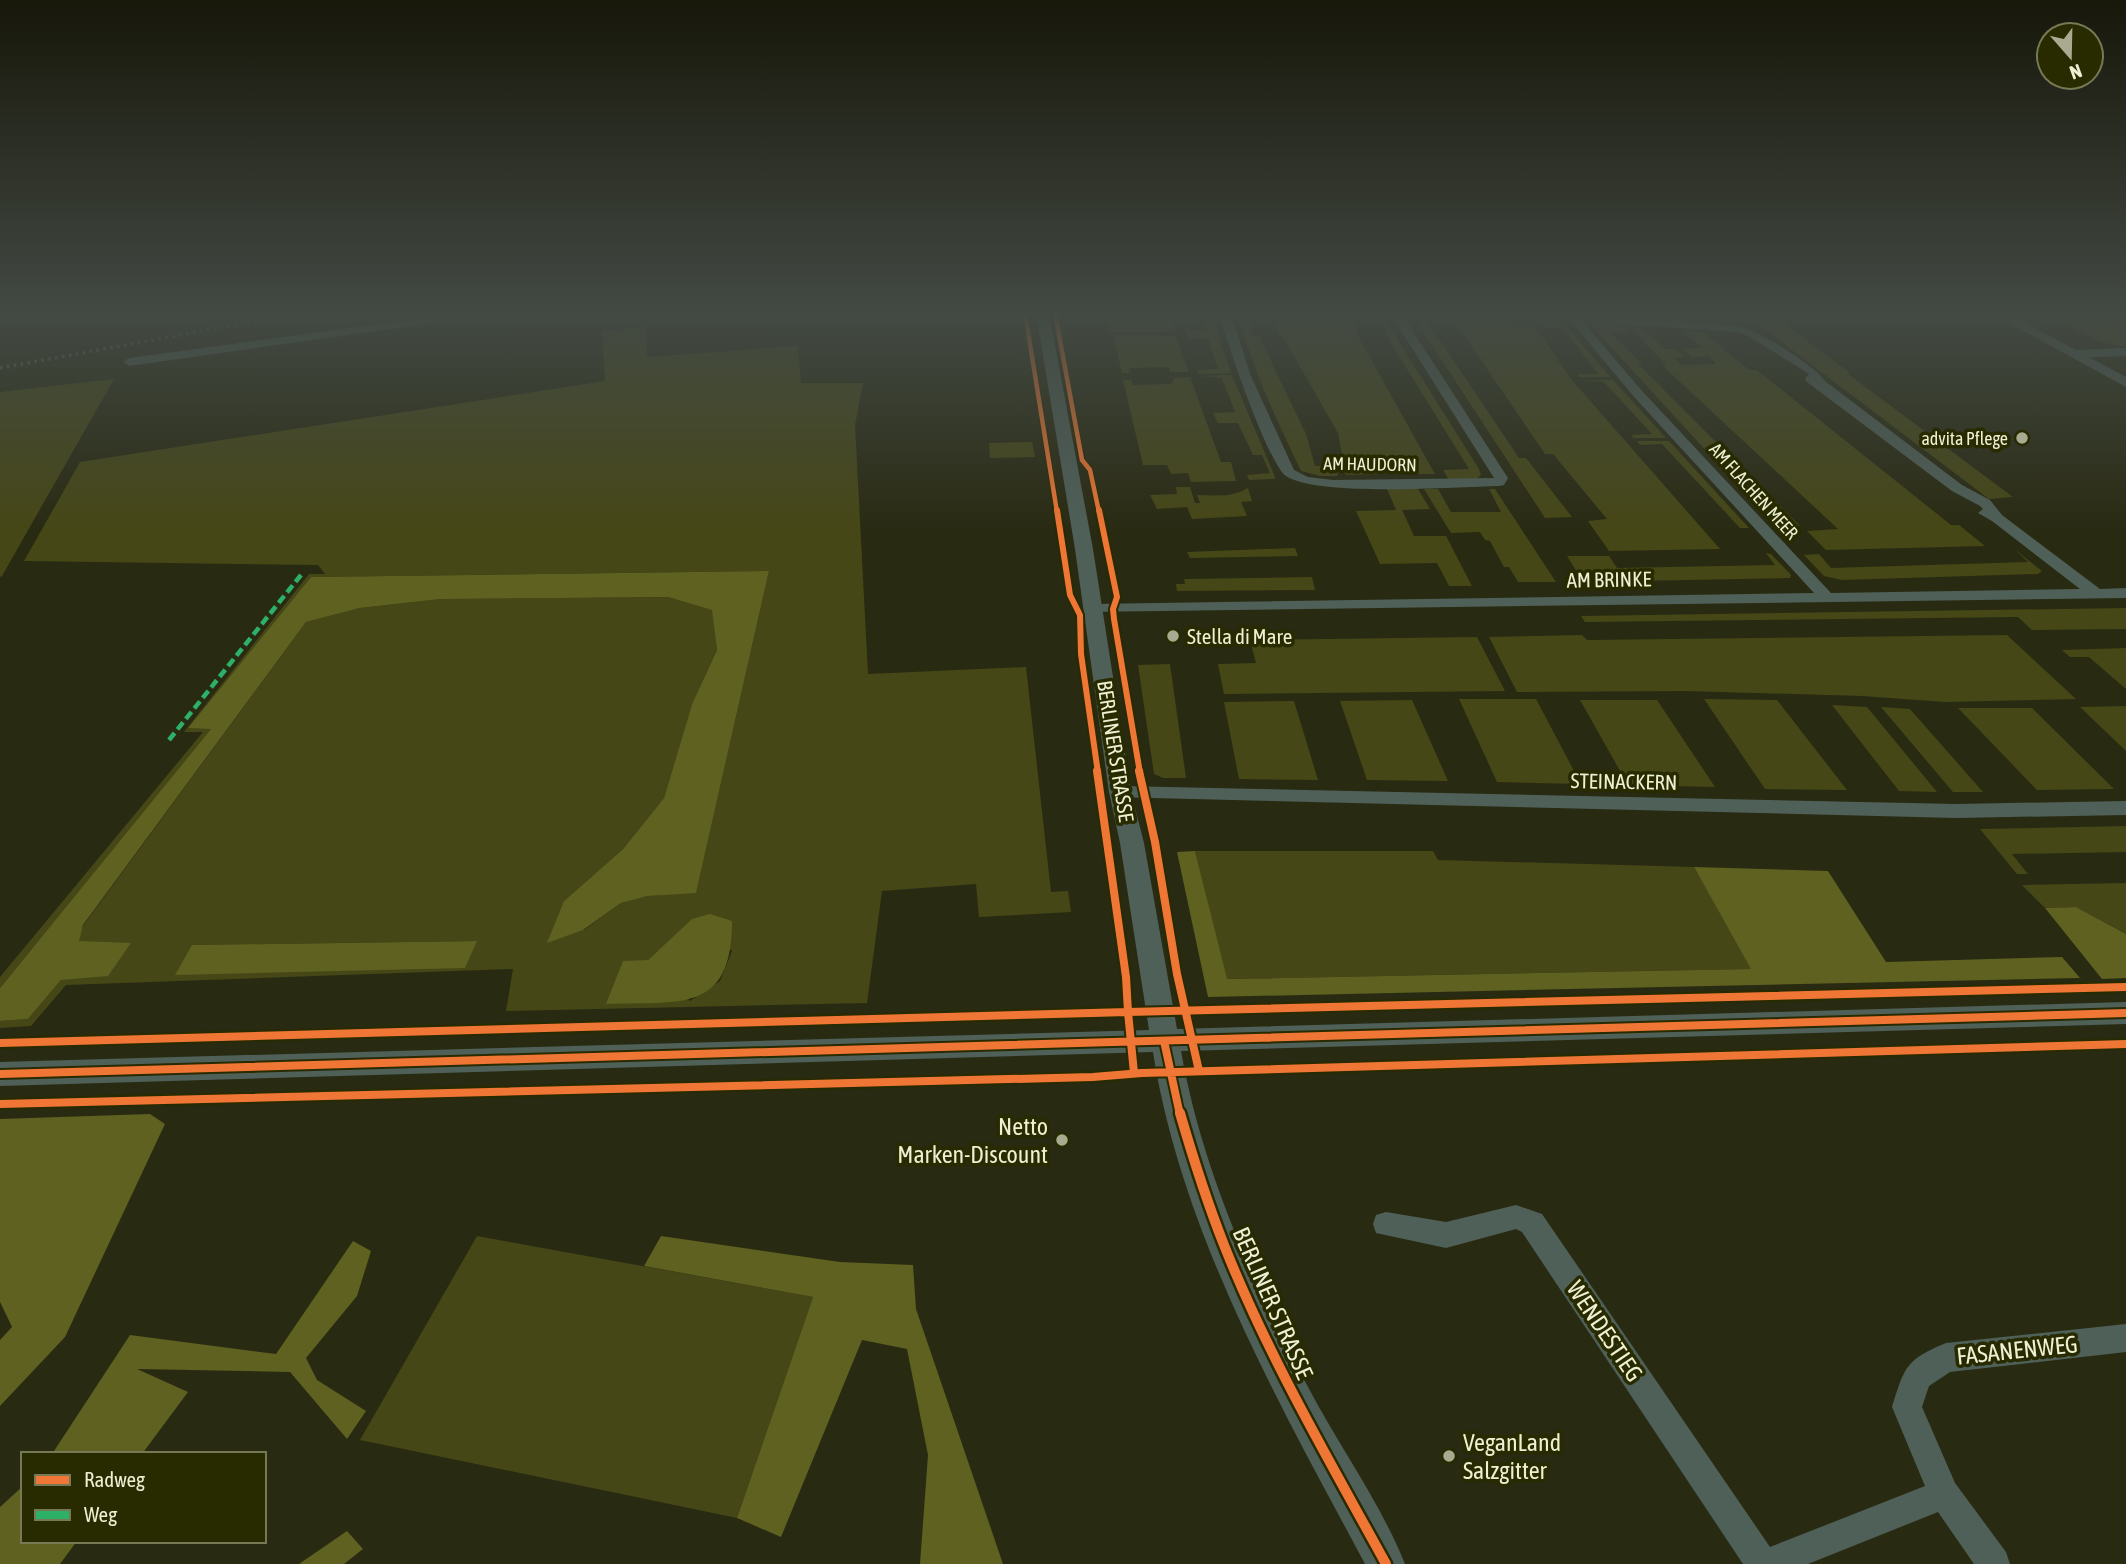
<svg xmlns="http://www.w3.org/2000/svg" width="2126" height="1564" font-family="'Asap Condensed',sans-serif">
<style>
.green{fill:#464716;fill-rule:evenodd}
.forest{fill:#5e6120}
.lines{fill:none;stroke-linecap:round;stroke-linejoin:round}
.minor{fill:#4f6058;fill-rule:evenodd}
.tertiary{fill:#4f6058;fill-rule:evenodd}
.rail{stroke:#5e675a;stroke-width:3.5;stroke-dasharray:2.5 4.5;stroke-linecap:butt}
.quiet{stroke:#2db169;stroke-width:4.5;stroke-dasharray:9 4.5;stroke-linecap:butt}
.cycleway-far3-casing{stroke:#282a00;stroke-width:7}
.cycleway-far2-casing{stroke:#282a00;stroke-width:10}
.cycleway-far1-casing{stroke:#282a00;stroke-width:12}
.cycleway-casing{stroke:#282a00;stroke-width:15}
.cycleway-far3{stroke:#f07635;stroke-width:4.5}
.cycleway-far2{stroke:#f07635;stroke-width:6}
.cycleway-far1{stroke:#f07635;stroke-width:8}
.cycleway{stroke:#f07635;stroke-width:10}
.poi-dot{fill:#a8ab8f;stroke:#282a00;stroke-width:2.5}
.labels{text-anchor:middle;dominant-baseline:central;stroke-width:7;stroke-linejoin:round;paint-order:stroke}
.far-poi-label{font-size:18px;fill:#edf0d2;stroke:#282a00;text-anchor:end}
.far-street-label{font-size:18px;fill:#edf0d2;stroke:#282a00}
.street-label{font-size:21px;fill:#edf0d2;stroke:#282a00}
.poi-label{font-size:21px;fill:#edf0d2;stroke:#282a00;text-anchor:start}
.near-poi-label{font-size:24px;fill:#edf0d2;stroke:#282a00;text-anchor:end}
.near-street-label{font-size:24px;fill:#edf0d2;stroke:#282a00}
</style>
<rect width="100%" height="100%" fill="#292a12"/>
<path class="green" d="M1108 313H1172L1175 332H1111Z
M1202 313H1213L1218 336 1231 373 1199 374 1197 370 1218 369 1208 338 1188 339 1186 330H1205Z
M1238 313H1248L1252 336H1259L1306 434 1315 466H1339L1337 476H1320L1301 471C1277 420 1251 367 1238 313Z
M1274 313 1351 315 1359 338 1435 474H1419L1413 463H1374L1378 474 1346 475 1338 433 1282 335H1278Z
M1379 313H1384L1394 334 1479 469 1481 475 1476 479 1449 480 1443 470 1469 469 1389 340Z
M1411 313H1438L1423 315 1519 458H1526L1572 517 1545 518Z
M1634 313H1774L1755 321Z
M2043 313H2126V347L2101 342Z
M1775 317 1850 373 1848 374 2013 497 1989 499 1758 324Z
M1453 319 1534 325 1571 379 1720 549 1609 551 1588 521 1607 519 1553 454H1545Z
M1540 320 1565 324 1610 377H1579L1578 374H1598L1563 328 1544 327Z
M1590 324 1623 325 1629 332 1611 333 1641 363 1638 364 1800 526 1776 527Z
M646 327 647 357 798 346 801 383H863L855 425 868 674 1026 667 1051 892 1068 891 1071 912 979 917 976 884 882 891 867 1003 506 1011 513 969 66 985 31 1026 0 1028V1021L28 1019 61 980 83 926 306 622 360 608 441 599 668 597 713 610 717 650 692 704 664 798 623 849 564 901 584 930 621 903 648 896 696 892 769 571 311 577 189 727 212 728 0 988V977L203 732H184L309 574H325L318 565 24 561 80 462 605 381 602 331ZM693 919 732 951 720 981 690 1001 648 960ZM476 941 465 967 176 974 193 945Z
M1631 328H1643L1665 349H1676L1684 357 1675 358 1682 365 1716 364 1709 356 1691 357 1683 349 1702 348 1683 331 1703 332 1749 370H1757L1951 525H1959L1985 546 1826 550 1807 531 1838 529 1663 366 1666 365Z
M1113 335 1175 336 1189 372H1170L1169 367 1129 368 1130 373H1122Z
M1232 375 1275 477 1274 479 1249 480 1247 475 1270 473 1262 455H1253L1238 423H1218L1213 413 1235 412 1222 378 1200 376Z
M1190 377 1221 462H1231L1236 481 1191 482 1188 473 1171 474 1167 465H1143L1123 380H1131L1133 385 1172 384 1174 378Z
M114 379 2 576 0 577V392Z
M1582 380H1613L1666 438H1634L1631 435 1652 434 1604 382Z
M1637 441H1669L1749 528H1740L1662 444 1640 445Z
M1032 442 1035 457 990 458 989 443Z
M1176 487H1190L1195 503H1200L1197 495C1215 495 1232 498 1248 488L1252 501 1241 502 1247 516 1192 519 1187 507 1157 509 1150 495 1177 494Z
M1387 489H1418L1430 509 1402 510 1414 536H1446L1472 586H1449L1437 563 1380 564 1356 511 1396 510Z
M1424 489H1438L1451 512H1501L1489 489H1495L1556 582H1518L1509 567H1504L1490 541 1485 540 1480 532 1451 533Z
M1295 548 1298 556 1190 558 1187 552Z
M2014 549 2042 571 2038 574 1842 580 1824 576 1804 555 1819 554 1831 568 2028 562Z
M1766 553 1771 554 1791 575 1790 578 1583 582 1567 556H1609L1617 568 1775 565Z
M1312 577 1315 590 1177 591 1176 584H1185L1184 579Z
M2126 608V629L2032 630 2018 617 1585 622 1581 616Z
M1582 635 1587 640 2007 635 2076 699 1945 702 1862 696 1686 691 1517 692 1489 637Z
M1477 637 1505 691 1224 694 1218 664 1256 663 1250 640Z
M2126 648V689L2089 657H2070L2062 650Z
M1170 664 1186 778H1163L1154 774 1138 665Z
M1459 699H1536L1581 784 1497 782Z
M1704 699 1777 700 1847 790 1765 789Z
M1412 700 1448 781 1367 780 1340 701Z
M1580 700H1657L1715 787 1628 785Z
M1294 701 1318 780 1239 779 1224 702Z
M1832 705 1867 707 1937 792 1899 791Z
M2126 706V751L2080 707Z
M1881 707 1910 709 1983 792H1953Z
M1958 708H2032L2114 789 2037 790Z
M2126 826V852L2012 854 2028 874H2017L1980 829Z
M1195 851H1433L1438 860 1694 867 1752 969 1226 979Z
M2126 883V934L2076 907 2045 908 2022 885Z
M477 1236 813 1297 737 1518 360 1440Z"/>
<path class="forest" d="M769 571 696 893 648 896 621 903 583 930 547 943 564 901 623 849 664 798 692 704 717 650 712 610 668 597 441 599 360 608 306 622 83 925 79 941 131 943 108 976 61 980 28 1019 0 1021V988L211 729 188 728 311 577Z
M1195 851 1227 979 1751 969 1694 867 1828 871 1886 962 2062 957 2080 978 1208 997 1177 852Z
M2076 907 2126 934V978L2102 979 2045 908Z
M710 914 732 921C732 1015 679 1001 606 1004L623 961 648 960 692 919Z
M477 941 465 968 175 975 192 945Z
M150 1114 165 1124 65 1337 0 1406V1340L12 1327 0 1302V1119Z
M661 1236 840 1262 913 1265 916 1309 1003 1564H920L928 1455 907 1349 862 1340 781 1537 737 1518 813 1297 644 1266Z
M353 1241 371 1251 357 1296 306 1358 317 1380 366 1411 347 1439 290 1372 137 1369 188 1392 142 1454H52L130 1335 276 1354Z
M23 1486V1541H77L60 1564H0V1507Z
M347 1531 363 1549 344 1564H299Z"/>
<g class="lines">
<path class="minor" d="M44 313H56L44 324 38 321Z
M458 313H487L481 316 129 366 123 362 129 358Z
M1220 313H1231L1250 374 1294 470 1308 477 1333 480 1494 478 1390 313H1401L1508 478 1504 485 1499 486C1455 487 1317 497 1286 476 1269 465 1224 337 1220 313Z
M1515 313H1564L1739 326C1759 331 1814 365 1825 381L1962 485 1990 500 2002 515 2100 589 2126 588V598L1086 612 1084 609 1092 604 1814 593 1635 398 1570 320 1521 316ZM1582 321 1738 332 1747 335 1809 374 1805 379 1807 382 1952 491 1980 506 1983 509 1978 513 1992 521 2080 589 1831 593 1643 392Z
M2126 348V356L2074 358 2068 354 2074 350Z
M1120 786 1956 804 2126 801V815L1956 818 1113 797 1110 792 1113 787Z
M1516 1205 1542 1214 1770 1547 1925 1486 1892 1407C1905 1367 1905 1360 1946 1343L2126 1324V1352L1950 1372 1929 1386 1922 1407 1955 1483 2006 1552 2010 1564H1974L1938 1512 1808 1564H1743L1522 1232 1516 1229 1446 1248 1376 1233 1373 1224 1376 1215 1386 1212 1446 1222Z"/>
<path class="tertiary" d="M1036 313H1049L1093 549 1131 792 1144 843 1177 1029 2126 1002V1024L1181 1051C1202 1170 1253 1282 1308 1387 1339 1446 1380 1502 1405 1564H1365C1280 1405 1181 1232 1153 1052L0 1086V1062L1149 1030 1120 843 1109 792 1075 549Z
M1991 313H2007L2126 377V387Z"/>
<path class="rail" d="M0 368 299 313"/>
<path class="quiet" d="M169 740 301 575"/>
<defs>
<path id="cycleway-far3" d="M1025 313 1057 512
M1055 313 1082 460 1090 470 1099 512"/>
<path id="cycleway-far2" d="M1057 510 1070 595 1080 615 1081 654 1098 773
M1099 510 1117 597 1113 609 1114 619 1140 773"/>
<path id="cycleway-far1" d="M1139 771 1155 842 1177 974 1199 1071
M1164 1041 1180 1115
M0 1043 1128 1012 1126 977 1097 771
M1134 1073 1128 1012 2126 987
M0 1074 2126 1013
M0 1104 1093 1077 1142 1073 2126 1044"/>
<path id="cycleway" d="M1180 1113C1193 1158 1207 1202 1224 1245 1268 1356 1329 1460 1386 1564"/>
</defs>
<use href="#cycleway-far3" class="cycleway-far3-casing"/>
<use href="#cycleway-far2" class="cycleway-far2-casing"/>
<use href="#cycleway-far1" class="cycleway-far1-casing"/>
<use href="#cycleway" class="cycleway-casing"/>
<use href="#cycleway-far3" class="cycleway-far3"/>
<use href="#cycleway-far2" class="cycleway-far2"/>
<use href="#cycleway-far1" class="cycleway-far1"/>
<use href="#cycleway" class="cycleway"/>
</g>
<linearGradient id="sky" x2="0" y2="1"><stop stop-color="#17170a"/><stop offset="0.59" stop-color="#434a44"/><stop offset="1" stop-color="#434a44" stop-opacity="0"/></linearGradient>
<rect width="2126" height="532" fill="url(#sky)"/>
<g class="poi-dot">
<circle cx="2022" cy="438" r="7"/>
<circle cx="1173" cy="636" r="7"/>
<circle cx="1062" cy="1140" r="7"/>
<circle cx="1449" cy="1456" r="7"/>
</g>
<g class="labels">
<g class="far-poi-label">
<text x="2008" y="438">advita Pflege</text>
</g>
<g class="far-street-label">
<text transform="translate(1370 464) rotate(1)">AM HAUDORN</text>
<text transform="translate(1754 491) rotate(48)">AM FLACHEN MEER</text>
</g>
<g class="street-label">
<text transform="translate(1609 579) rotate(-1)">AM BRINKE</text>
<text transform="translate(1116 751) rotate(81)">BERLINER STRASSE</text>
<text transform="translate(1624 781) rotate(1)">STEINACKERN</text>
</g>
<g class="poi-label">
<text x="1187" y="636">Stella di Mare</text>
</g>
<g class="near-poi-label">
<text x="1048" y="1126">Netto<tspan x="1048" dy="28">Marken-Discount</tspan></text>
<text x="1463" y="1442" text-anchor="start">VeganLand<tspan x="1463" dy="28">Salzgitter</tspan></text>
</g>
<g class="near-street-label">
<text transform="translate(1273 1303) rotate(66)">BERLINER STRASSE</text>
<text transform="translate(1605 1331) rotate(56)">WENDESTIEG</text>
<text transform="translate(2017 1350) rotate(-6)">FASANENWEG</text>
</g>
</g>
<rect x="21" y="1452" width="245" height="91" fill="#282a00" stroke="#777954" stroke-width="2"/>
<rect x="35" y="1475" width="35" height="10" fill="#f07635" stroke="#777954" stroke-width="2"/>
<text x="84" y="1487" font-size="21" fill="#edf0d2">Radweg</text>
<rect x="35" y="1510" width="35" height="10" fill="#2db169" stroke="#777954" stroke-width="2"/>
<text x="84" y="1522" font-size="21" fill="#edf0d2">Weg</text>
<g transform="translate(2070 56) rotate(160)"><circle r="33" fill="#282a00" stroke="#777954" stroke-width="2"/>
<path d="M0-5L12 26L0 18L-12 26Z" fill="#a8ab8f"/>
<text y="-10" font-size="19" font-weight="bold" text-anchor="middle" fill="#edf0d2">N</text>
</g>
</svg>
